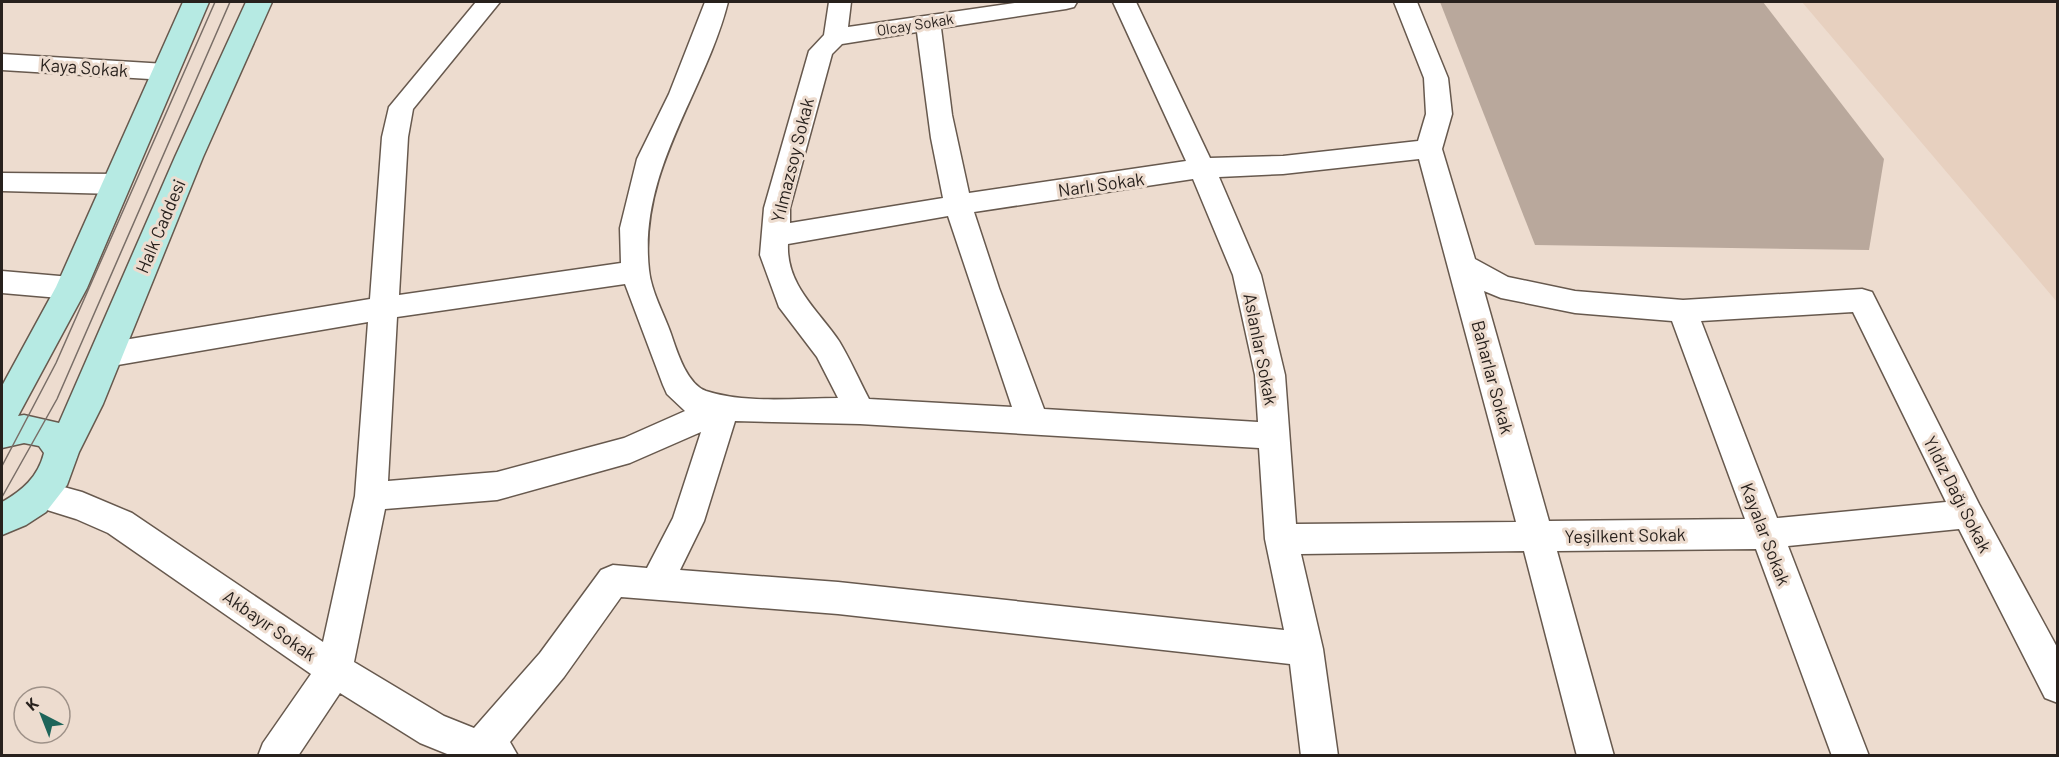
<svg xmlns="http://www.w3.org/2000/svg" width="2059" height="757" font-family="Barlow,sans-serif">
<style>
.built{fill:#e7d0bf}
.building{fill:#b9a89c}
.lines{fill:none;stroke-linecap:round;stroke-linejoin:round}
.minor-casing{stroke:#67594e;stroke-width:3}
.secondary-casing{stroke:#67594e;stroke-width:3}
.minor{fill:#fff;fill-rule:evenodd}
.secondary{fill:#b6eae3;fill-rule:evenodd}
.tram{stroke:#796e67;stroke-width:1.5}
.labels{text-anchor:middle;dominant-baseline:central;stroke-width:6;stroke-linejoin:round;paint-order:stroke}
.far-street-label{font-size:15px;fill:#28211d;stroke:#eddccf}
.street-label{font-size:18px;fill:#28211d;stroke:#eddccf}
</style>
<rect width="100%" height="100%" fill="#eddccf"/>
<path class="built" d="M1802 2H2057V302Z"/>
<path class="building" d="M1440 2H1763L1884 159 1869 250 1535 245Z"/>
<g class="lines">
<defs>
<path id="minor" d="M476 2H500L413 109 408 137 399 295 621 263 620 228 637 159 669 94 705 2H728C705 93 638 170 649 270 651 291 664 314 671 334 677 352 687 384 706 391 746 404 796 398 838 398L817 357 779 307 760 255 764 208 809 51 824 35 829 2H851L848 27 1021 2H1077L1074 7 1066 9 941 28 952 115 969 193 1186 161 1113 2H1136L1210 158 1283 156 1418 141 1426 114 1424 78 1394 2H1417L1448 78 1452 114 1442 149 1475 259 1508 277 1575 291 1683 300 1862 289 1872 292 1979 504 2058 649V703L2045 698 1959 529 1788 546 1869 756H1832L1756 549 1557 551 1614 756H1577L1524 551 1301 554 1323 649 1338 756H1301L1290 664 838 614 621 597 564 677 510 742 518 756H452L420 743 340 693 298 756H258L263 743 311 674 108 533 76 519 31 505 26 495 31 485 42 481 82 492 132 513 323 642 355 496 368 322 106 367 96 363 91 355 96 347 106 343 370 299 382 137 389 107ZM917 32 931 138 943 198 790 223V208L832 54 842 44ZM1419 159 1516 522 1296 524 1285 375 1261 275 1219 177 1283 174ZM1193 179 1233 275 1255 375 1258 422 1044 409 999 288 974 212ZM948 216 1012 407 869 399C859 380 850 359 839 341 818 310 786 285 788 244ZM625 284 663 385 667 394 685 411 624 438 497 472 388 481 397 317ZM1484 291 1501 298 1575 313 1672 321 1745 519 1549 521ZM1853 312 1946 502 1777 518 1701 321ZM735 421 860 424 1259 448 1265 539 1284 630 838 582 680 570 704 521ZM701 432 673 518 647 568 613 565 601 570 540 653 474 728 444 716 354 662 385 509 497 500 630 463Z
M2 54 166 64 175 66 178 72 175 78 166 80 2 70Z
M2 173 116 174 125 177 129 184 125 191 116 194 2 191Z
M2 271 71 277 81 280 85 288 81 296 71 299 2 293Z"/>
<path id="secondary" d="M183 2H209L87 288 18 416 24 415 59 423 175 157 246 2H272L203 157 103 404 79 452 67 485 46 512 26 525 2 535V502C22 491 38 477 44 453L39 446 24 443 2 448V386L56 287Z"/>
</defs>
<use href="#minor" class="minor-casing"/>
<use href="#secondary" class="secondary-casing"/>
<use href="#minor" class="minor"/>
<use href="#secondary" class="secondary"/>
<path class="tram" d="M2 466 56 363 215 2
M2 497 57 399 230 2"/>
</g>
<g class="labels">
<g class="far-street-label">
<text transform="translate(915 24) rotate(-9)">Olcay Sokak</text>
</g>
<g class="street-label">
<text transform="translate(84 67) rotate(4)">Kaya Sokak</text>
<text transform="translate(792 160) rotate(-76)">Yılmazsoy Sokak</text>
<text transform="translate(1101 184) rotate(-8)">Narlı Sokak</text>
<text transform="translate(160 226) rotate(-67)">Halk Caddesi</text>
<text transform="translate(1261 349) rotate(79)">Aslanlar Sokak</text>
<text transform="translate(1493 377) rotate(75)">Baharlar Sokak</text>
<text transform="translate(1958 494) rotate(63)">Yıldız Dağı Sokak</text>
<text transform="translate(1766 534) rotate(69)">Kayalar Sokak</text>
<text transform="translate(1625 535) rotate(-1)">Yeşilkent Sokak</text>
<text transform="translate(270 625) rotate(35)">Akbayır Sokak</text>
</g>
</g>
<rect width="2059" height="757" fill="none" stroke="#28211d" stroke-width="6"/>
<g transform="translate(42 715) rotate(318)"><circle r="28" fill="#eddccf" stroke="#9e9188" stroke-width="1.5"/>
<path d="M0-4.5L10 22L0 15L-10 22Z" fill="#1e655a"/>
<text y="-9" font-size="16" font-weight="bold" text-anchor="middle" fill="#28211d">K</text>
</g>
</svg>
